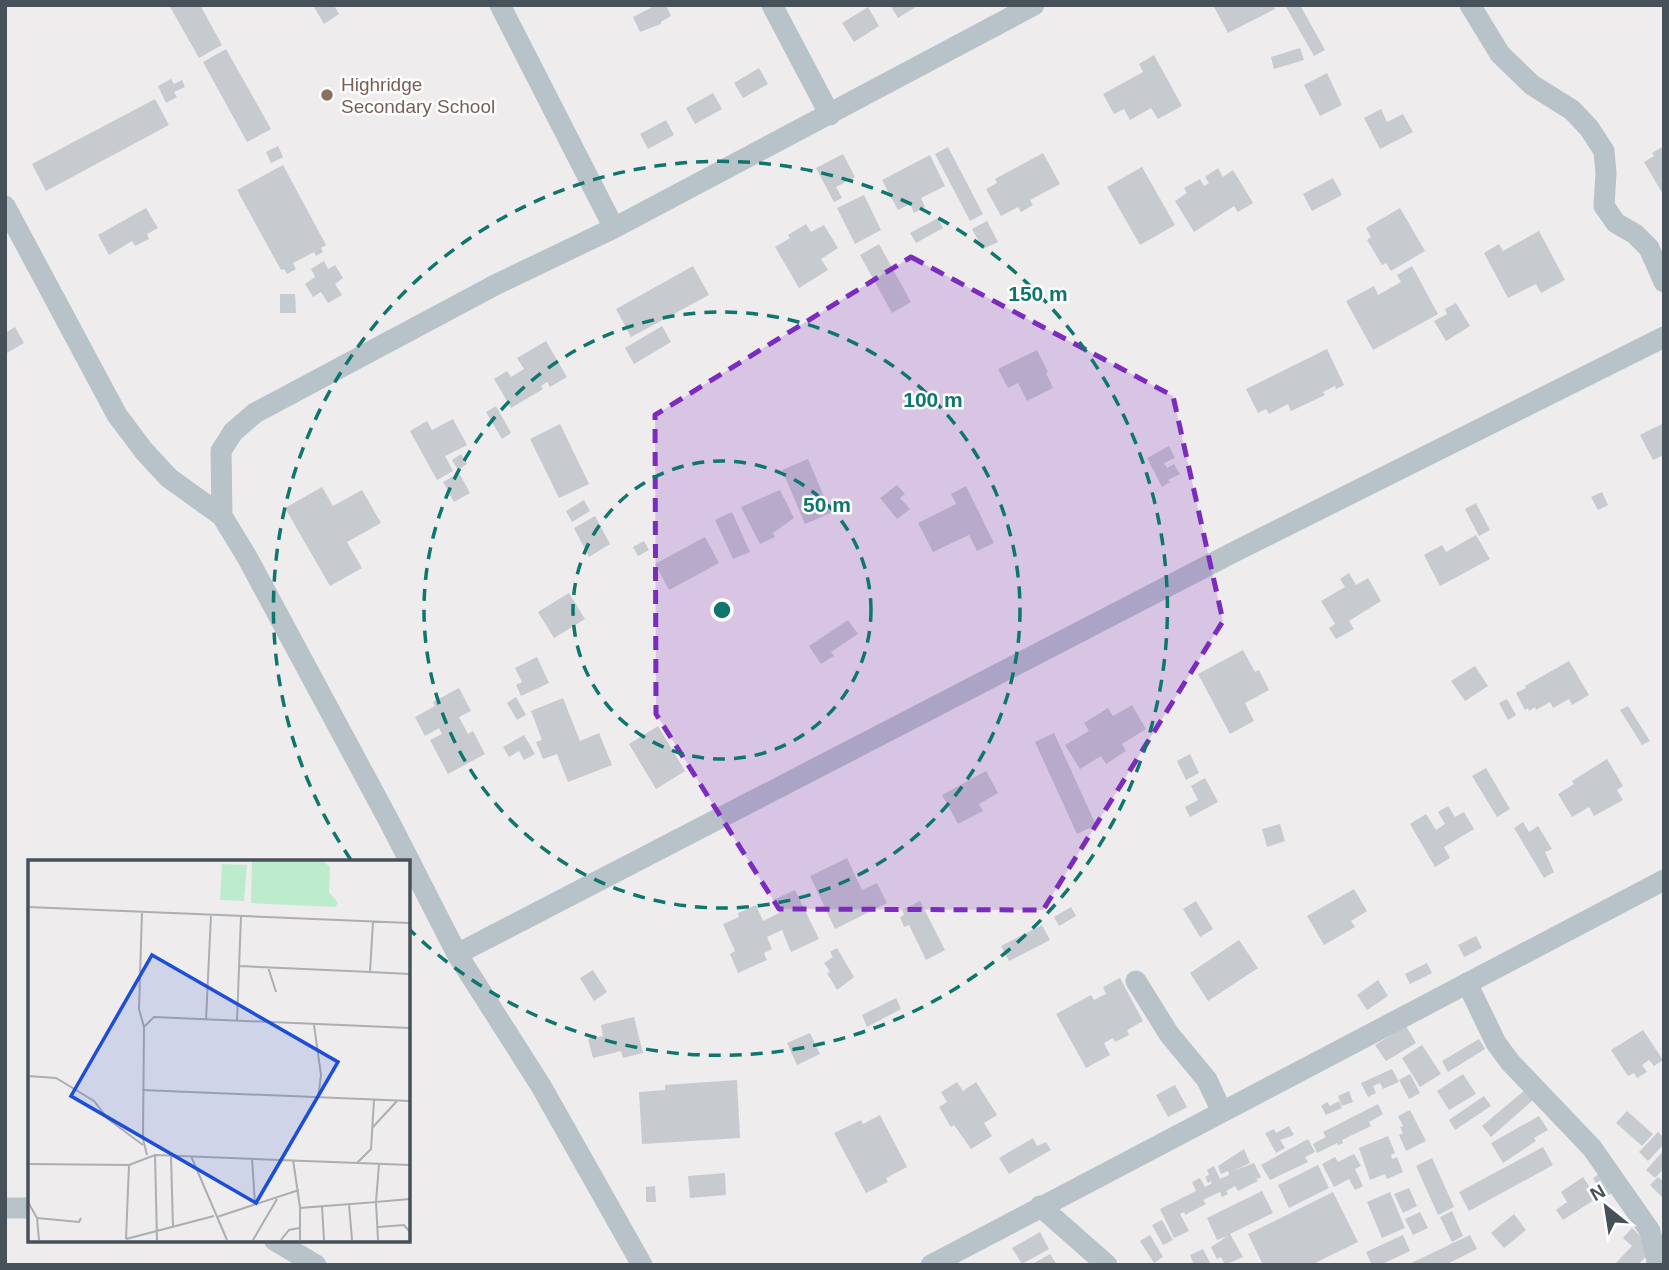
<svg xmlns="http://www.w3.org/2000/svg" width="1669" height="1270" font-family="Arial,sans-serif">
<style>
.building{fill:#c7cacf}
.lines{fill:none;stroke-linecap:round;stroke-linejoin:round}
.minor{stroke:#b8c2c9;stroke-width:21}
.marked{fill:#7b2cbf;fill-opacity:0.2;stroke:#7b2cbf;stroke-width:5;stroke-dasharray:14 9;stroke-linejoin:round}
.ring{fill:none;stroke:#0f766e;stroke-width:3.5;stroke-dasharray:12 9}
.education-dot{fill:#8d6e63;stroke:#fff;stroke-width:2.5}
.labels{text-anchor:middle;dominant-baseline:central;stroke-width:5;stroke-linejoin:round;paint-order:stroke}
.education-label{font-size:19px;fill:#785e54;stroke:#fff;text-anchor:start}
.inset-road{fill:none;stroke:#abaeb2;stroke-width:2}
.view{fill:#1d4ed8;fill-opacity:0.15;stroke:#1d4ed8;stroke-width:3.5}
.inset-edge{fill:none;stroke:#465159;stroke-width:3.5}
.centre{fill:#0f766e;stroke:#fff;stroke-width:3.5}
.ring-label{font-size:21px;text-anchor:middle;font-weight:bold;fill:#0f766e;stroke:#fff;stroke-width:5;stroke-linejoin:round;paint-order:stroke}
</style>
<rect width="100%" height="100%" fill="#efeced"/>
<path class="building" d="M169 5H200L222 45 199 58Z
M313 5H334L339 14 324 24Z
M656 5H666L671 16 661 22V24L640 32 633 17Z
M890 5H919L898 18Z
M1213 5H1273L1275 9 1228 33Z
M1285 5H1300L1325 50 1314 56Z
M868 7 879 26 854 42 842 23Z
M1300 48 1304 60 1274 69 1271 57Z
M226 49 271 129 247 142 203 62Z
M1154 55 1182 106 1158 119 1151 108 1130 120 1124 109 1114 114 1103 94 1143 72 1139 64Z
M759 68 768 84 743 98 734 83Z
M1327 73 1342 105 1320 116 1304 85Z
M171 79 174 84 182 80 185 87 174 92 177 97 166 103 158 86Z
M713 93 722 109 695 124 686 108Z
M155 99 169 125 46 191 32 164Z
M1381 109 1387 122 1403 114 1413 132 1380 149 1364 118Z
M666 120 674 135 648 149 640 134Z
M278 146 283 157 271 163 266 152Z
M1664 146V196L1644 162 1654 156 1652 153Z
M948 147 983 214 970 221 935 154Z
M1043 153 1060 184 1030 200 1033 205 1021 212 1018 207 1001 216 986 189 997 183 995 179Z
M843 154 855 177 836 187 842 198 834 202 816 168Z
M930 155 945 186 921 198 925 207 914 213 910 204 898 210 882 180Z
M283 165 326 245 321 248 323 252 316 256 314 252 293 263 296 269 287 274 284 269 281 270 237 190Z
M1142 167 1175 225 1140 245 1107 187Z
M1218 168 1223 177 1233 170 1253 203 1238 212 1234 206 1194 232 1175 201 1187 193 1184 188 1200 179 1204 186 1209 183 1205 177Z
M1333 178 1342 195 1312 211 1303 194Z
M864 195 881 230 855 244 837 208Z
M146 208 158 228 147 234 149 239 135 246 132 241 109 255 98 235Z
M1400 208 1425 251 1391 271 1386 263 1382 265 1367 240 1371 237 1366 228Z
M938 218 943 228 916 243 910 233Z
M987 221 998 242 983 249 972 229Z
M806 224 811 232 824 225 838 248 821 259 828 270 799 288 775 247 790 238 788 235Z
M1539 231 1565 280 1541 293 1536 284 1508 298 1484 253 1499 244 1503 251Z
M879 244 911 302 892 313 860 255Z
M324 261 328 269 335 265 343 278 335 284 342 295 328 303 321 292 313 297 305 284 315 277 311 269Z
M693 266 709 295 631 337 616 309Z
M1412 266 1438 314 1373 350 1346 301 1374 286 1378 295 1401 282 1397 275Z
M280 294H295L296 313H280Z
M1456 303 1470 326 1446 341 1434 321 1447 314 1445 309Z
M662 326 671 342 634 364 625 348Z
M15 327 24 343 5 354V333Z
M546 341 567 377 550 387 547 382 541 386 543 389 511 408 494 379 507 371 511 377 524 369 517 358Z
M1327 349 1344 385 1336 389 1335 386 1323 392 1325 395 1291 411 1288 404 1269 414 1266 409 1258 413 1246 389Z
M1037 350 1048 372 1046 373 1053 388 1027 401 1018 383 1008 388 998 369Z
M496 406 511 433 502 439 486 412Z
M453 419 467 445 445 456 453 471 437 480 410 431 427 421 432 430Z
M1664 423V455L1653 460 1640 435Z
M560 424 589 484 559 498 530 439Z
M1169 446 1175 458 1164 463 1167 468 1174 464 1180 474 1168 480 1170 482 1162 487 1147 458Z
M461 454 467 464 458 470 452 460Z
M808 459 831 513 805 524 782 470Z
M459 473 470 493 454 502 443 482Z
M897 485 905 494 900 498 910 509 897 519 880 498Z
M966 486 994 543 977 551 969 535 933 552 918 523 956 504 951 494Z
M322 487 333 506 362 490 381 523 347 542 362 568 330 586 285 508Z
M780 490 794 518 773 533 775 537 760 544 741 507Z
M1602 492 1608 505 1598 510 1591 497Z
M584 500 590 511 572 522 566 511Z
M1476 503 1490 530 1479 536 1465 509Z
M732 512 750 552 733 559 715 520Z
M595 516 610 544 589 557 574 528Z
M1476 535 1490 559 1440 586 1424 555 1442 545 1446 552Z
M705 537 719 563 669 590 655 564Z
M644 541 649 550 638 556 633 547Z
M1349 573 1356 585 1368 578 1381 601 1349 621 1354 629 1336 639 1329 628 1335 624 1321 601 1345 587 1340 579Z
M569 593 585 619 554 638 538 612Z
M848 620 858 634 831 652 834 656 821 664 809 646Z
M1243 650 1255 672 1259 670 1269 690 1245 703 1254 721 1230 734 1198 674Z
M537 657 549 683 521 696 516 685 522 682 515 668Z
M1569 661 1589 695 1572 705 1569 699 1553 708 1550 702 1536 710 1535 707 1529 711 1528 708 1525 710 1516 693 1526 688 1525 686Z
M1475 666 1488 686 1465 701 1451 681Z
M459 688 471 711 459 717 468 734 473 731 485 754 448 774 430 740 442 734 439 728 425 736 415 717 435 706 433 702Z
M516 697 526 715 517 720 507 703Z
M563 698 580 741 599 733 612 765 568 782 557 754 543 759 536 742 542 740 531 711Z
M1507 699 1516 715 1508 720 1499 703Z
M1132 705 1146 729 1122 744 1126 751 1106 764 1101 756 1080 769 1065 745 1089 731 1084 723 1108 708 1113 716Z
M1628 706 1650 741 1642 745 1620 710Z
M658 726 685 771 656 789 629 744Z
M1054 733 1096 825 1077 834 1035 742Z
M524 735 535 754 524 760 519 751 509 757 503 747Z
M1190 754 1199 773 1186 780 1177 761Z
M1607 759 1623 786 1617 790 1623 800 1594 816 1589 807 1572 817 1558 794 1574 784 1572 781Z
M1486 768 1510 809 1497 817 1472 776Z
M986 771 998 793 979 804 983 811 958 824 942 795Z
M1205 778 1218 802 1190 817 1185 807 1198 800 1191 786Z
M1448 806 1455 817 1464 812 1474 829 1444 847 1450 858 1435 867 1410 824 1426 814 1436 830 1445 824 1438 812Z
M1523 822 1529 832 1538 826 1552 849 1545 852 1554 872 1544 878 1514 828Z
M1280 824 1285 841 1267 847 1262 829Z
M847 858 862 890 877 883 887 903 835 929 810 876Z
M1354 889 1367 911 1351 921 1355 927 1324 945 1307 916Z
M795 890 819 939 791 952 782 930 767 937 772 949 764 953 767 960 738 973 730 954 735 951 723 924 739 917 738 913 756 905 763 921 779 913 773 900Z
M920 901 945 950 926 960 909 925 904 927 900 917 904 915 902 910Z
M1196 901 1213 929 1200 937 1183 909Z
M1071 907 1076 916 1059 926 1054 917Z
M1042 925 1050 940 1009 961 1001 946Z
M1476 936 1482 948 1464 957 1458 945Z
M1239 940 1258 968 1208 1001 1190 973Z
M837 948 854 977 837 990 827 973 830 972 824 963 833 957 830 952Z
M1427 963 1432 973 1410 984 1405 974Z
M593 970 607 992 594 1001 580 978Z
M1120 978 1143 1021 1127 1030 1129 1035 1115 1042 1113 1038 1104 1043 1110 1055 1086 1068 1056 1014 1091 995 1094 1000 1106 994 1103 987Z
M1378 980 1388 996 1367 1010 1357 995Z
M896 998 901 1009 867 1027 862 1015Z
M634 1017 643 1053 623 1058 621 1051 593 1058 588 1039 603 1036 601 1025Z
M1406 1026 1416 1043 1386 1061 1375 1045Z
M1643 1030 1663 1060 1654 1066 1649 1060 1642 1065 1647 1072 1637 1078 1634 1073 1628 1076 1611 1050Z
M810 1033 820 1054 797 1065 787 1043Z
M1479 1039 1485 1049 1448 1072 1442 1061Z
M1422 1045 1441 1074 1420 1087 1402 1058Z
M1392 1069 1399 1082 1383 1089 1380 1083 1373 1086 1376 1093 1368 1097 1361 1083Z
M1410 1074 1420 1093 1409 1099 1399 1080Z
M1463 1074 1476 1094 1449 1110 1437 1091Z
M737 1080 740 1138 642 1144 639 1092 665 1090V1085Z
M957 1082 963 1091 976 1082 997 1115 984 1123 992 1136 971 1149 954 1125 951 1127 939 1107 947 1102 941 1092Z
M1175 1085 1187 1107 1168 1117 1156 1095Z
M1525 1090 1533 1100 1491 1137 1482 1126Z
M1349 1091 1353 1102 1342 1106 1338 1096Z
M1484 1096 1491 1106 1455 1130 1449 1120Z
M1339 1101 1342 1108 1326 1115 1321 1106 1327 1102 1330 1106Z
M1378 1104 1383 1114 1369 1122 1371 1126 1342 1140 1343 1143 1338 1145 1337 1143 1317 1153 1313 1144 1326 1137 1323 1132Z
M1410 1110 1426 1141 1406 1151 1399 1135 1403 1133 1400 1127 1403 1126 1398 1116Z
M1627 1111 1653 1134 1642 1146 1616 1123Z
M880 1115 907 1167 886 1178 888 1182 866 1193 834 1133 861 1120 863 1124Z
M1539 1116 1548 1130 1534 1138 1536 1141 1503 1163 1491 1143Z
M1289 1126 1294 1135 1280 1140 1285 1148 1276 1153 1265 1133 1274 1129 1276 1133Z
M1658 1132 1664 1138V1144L1648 1161 1639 1152Z
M1388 1136 1395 1153 1391 1155 1392 1159 1397 1157 1403 1172 1387 1179 1385 1174 1370 1180 1359 1148Z
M1033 1138 1037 1146 1046 1142 1051 1150 1009 1174 999 1158Z
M1308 1139 1315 1152 1305 1157 1308 1162 1270 1180 1261 1165Z
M1543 1147 1553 1165 1469 1211 1459 1192Z
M1244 1149 1250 1163 1233 1171 1254 1163 1261 1177 1258 1179 1255 1176 1258 1181 1238 1191 1235 1186 1226 1191 1228 1194 1222 1197 1220 1192 1203 1200 1206 1204 1185 1215 1184 1212 1180 1214 1189 1231 1174 1238 1160 1209 1196 1191 1192 1182 1200 1178 1205 1187 1212 1183 1211 1181 1208 1183 1205 1177 1209 1175 1207 1170 1214 1166 1220 1179 1229 1175 1228 1171 1221 1174 1218 1166Z
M1664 1150V1168L1655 1178 1646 1170Z
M1354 1154 1361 1166 1355 1169 1363 1186 1355 1190 1349 1179 1334 1187 1322 1164 1335 1157 1338 1162Z
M1432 1158 1454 1207 1438 1215 1416 1166Z
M1318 1165 1329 1188 1289 1208 1278 1185Z
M1605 1171 1616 1190 1604 1198 1593 1178Z
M725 1173 726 1195 690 1198 688 1176Z
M1583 1177 1597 1198 1563 1220 1556 1210 1567 1202 1561 1192Z
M1658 1177 1664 1182V1199L1650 1185Z
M655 1186 656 1202H646V1187Z
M1409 1188 1417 1206 1403 1213 1394 1194Z
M1262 1191 1273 1213 1230 1234 1243 1257 1225 1265 1221 1257 1217 1259 1211 1247 1228 1236 1217 1240 1207 1218Z
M1333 1192 1358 1242 1311 1265H1263L1248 1234Z
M1390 1192 1405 1228 1382 1238 1367 1202Z
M1452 1211 1463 1236 1452 1242 1440 1217Z
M1420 1212 1428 1228 1413 1235 1405 1219Z
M1514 1214 1526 1230 1504 1248 1491 1233Z
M1162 1220 1173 1240 1163 1245 1152 1225Z
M1632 1228 1654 1248 1638 1265H1614L1632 1246 1623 1238Z
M1040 1232 1049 1249 1022 1264 1012 1248Z
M1150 1235 1163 1257 1154 1263 1140 1241Z
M1403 1235 1410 1251 1380 1265H1372L1366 1252Z
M1470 1235 1477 1249 1445 1265H1407Z
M1203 1249 1211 1265H1194L1190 1255Z
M1050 1254 1057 1265H1031Z"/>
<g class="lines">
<path class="minor" d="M500 5 614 228
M772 5 830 115
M1470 5 1500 54 1532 85 1572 110 1589 128 1604 151 1606 173 1604 206 1616 223 1635 234 1649 248 1664 282
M5 206 117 415 144 451 169 478 222 516 247 557 389 821 457 954 541 1086 642 1265
M222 516 221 451 233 432 255 413 497 284 614 228 1034 5
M457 954 1236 551 1664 337
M1136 981 1169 1034 1207 1080 1222 1112
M1467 983 1496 1043 1510 1062 1592 1148 1650 1231 1658 1265
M1040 1206 1107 1265
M5 1208H30
M274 1240 316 1265
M931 1265 1664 880"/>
</g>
<path class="marked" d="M911 257 1173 396 1223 621 1043 910 779 909 656 714 655 415Z"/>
<g class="ring">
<circle cx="722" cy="610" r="149"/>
<circle cx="722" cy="610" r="298"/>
<path d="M351 860A447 447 0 1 1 409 929"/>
</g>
<circle class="education-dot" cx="327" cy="95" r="7"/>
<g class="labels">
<g class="education-label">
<text x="341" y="84">Highridge<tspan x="341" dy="22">Secondary School</tspan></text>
</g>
</g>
<g transform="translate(28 860)">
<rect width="382" height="382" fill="#efeced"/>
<path d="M194 4 219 5 216 41 192 40Z" fill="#bceccc"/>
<path d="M224 1H295L302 7 301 32 310 43 307 47 223 43Z" fill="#bceccc"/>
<path class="inset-road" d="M0 47 382 63M114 52 111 149 116 167 115 279 119 295M212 106 342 112 345 62M240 107 248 132M342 112 382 114M178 160 183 55M209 161 213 56M286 165 293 215 290 239M116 167 126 157 382 168M0 216 28 218 66 241 80 259 115 285M114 230 382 241M345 267 369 241M127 295 129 380M143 295 145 368M163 296 199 380M224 298 227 344M265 300 272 347M329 303 343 289 346 240M0 304 101 305 127 295 382 305M351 304 348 342 382 339M0 342 9 358 11 380M321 344 324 380M294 346 296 380M189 357 271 330M9 358 51 362 53 358M350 367 376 365 382 372M98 379 186 356M98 379 101 305M225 380 249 339M253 380 261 370 271 368M272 380V348L348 342 350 380"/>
<path class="view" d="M124 95 310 202 228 343 43 236Z"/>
<rect width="382" height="382" class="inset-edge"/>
</g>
<circle cx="722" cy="610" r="10" class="centre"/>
<g class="ring-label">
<text x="1038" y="301">150 m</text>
<text x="933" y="407">100 m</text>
<text x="827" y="512">50 m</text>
</g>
<rect width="1669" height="1270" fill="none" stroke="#465159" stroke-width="14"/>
<g transform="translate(1606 1207) rotate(330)" stroke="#ffffff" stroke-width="5" paint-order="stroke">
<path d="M0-5L12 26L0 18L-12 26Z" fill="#465159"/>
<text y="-10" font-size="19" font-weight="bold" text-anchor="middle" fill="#465159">N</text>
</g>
</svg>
